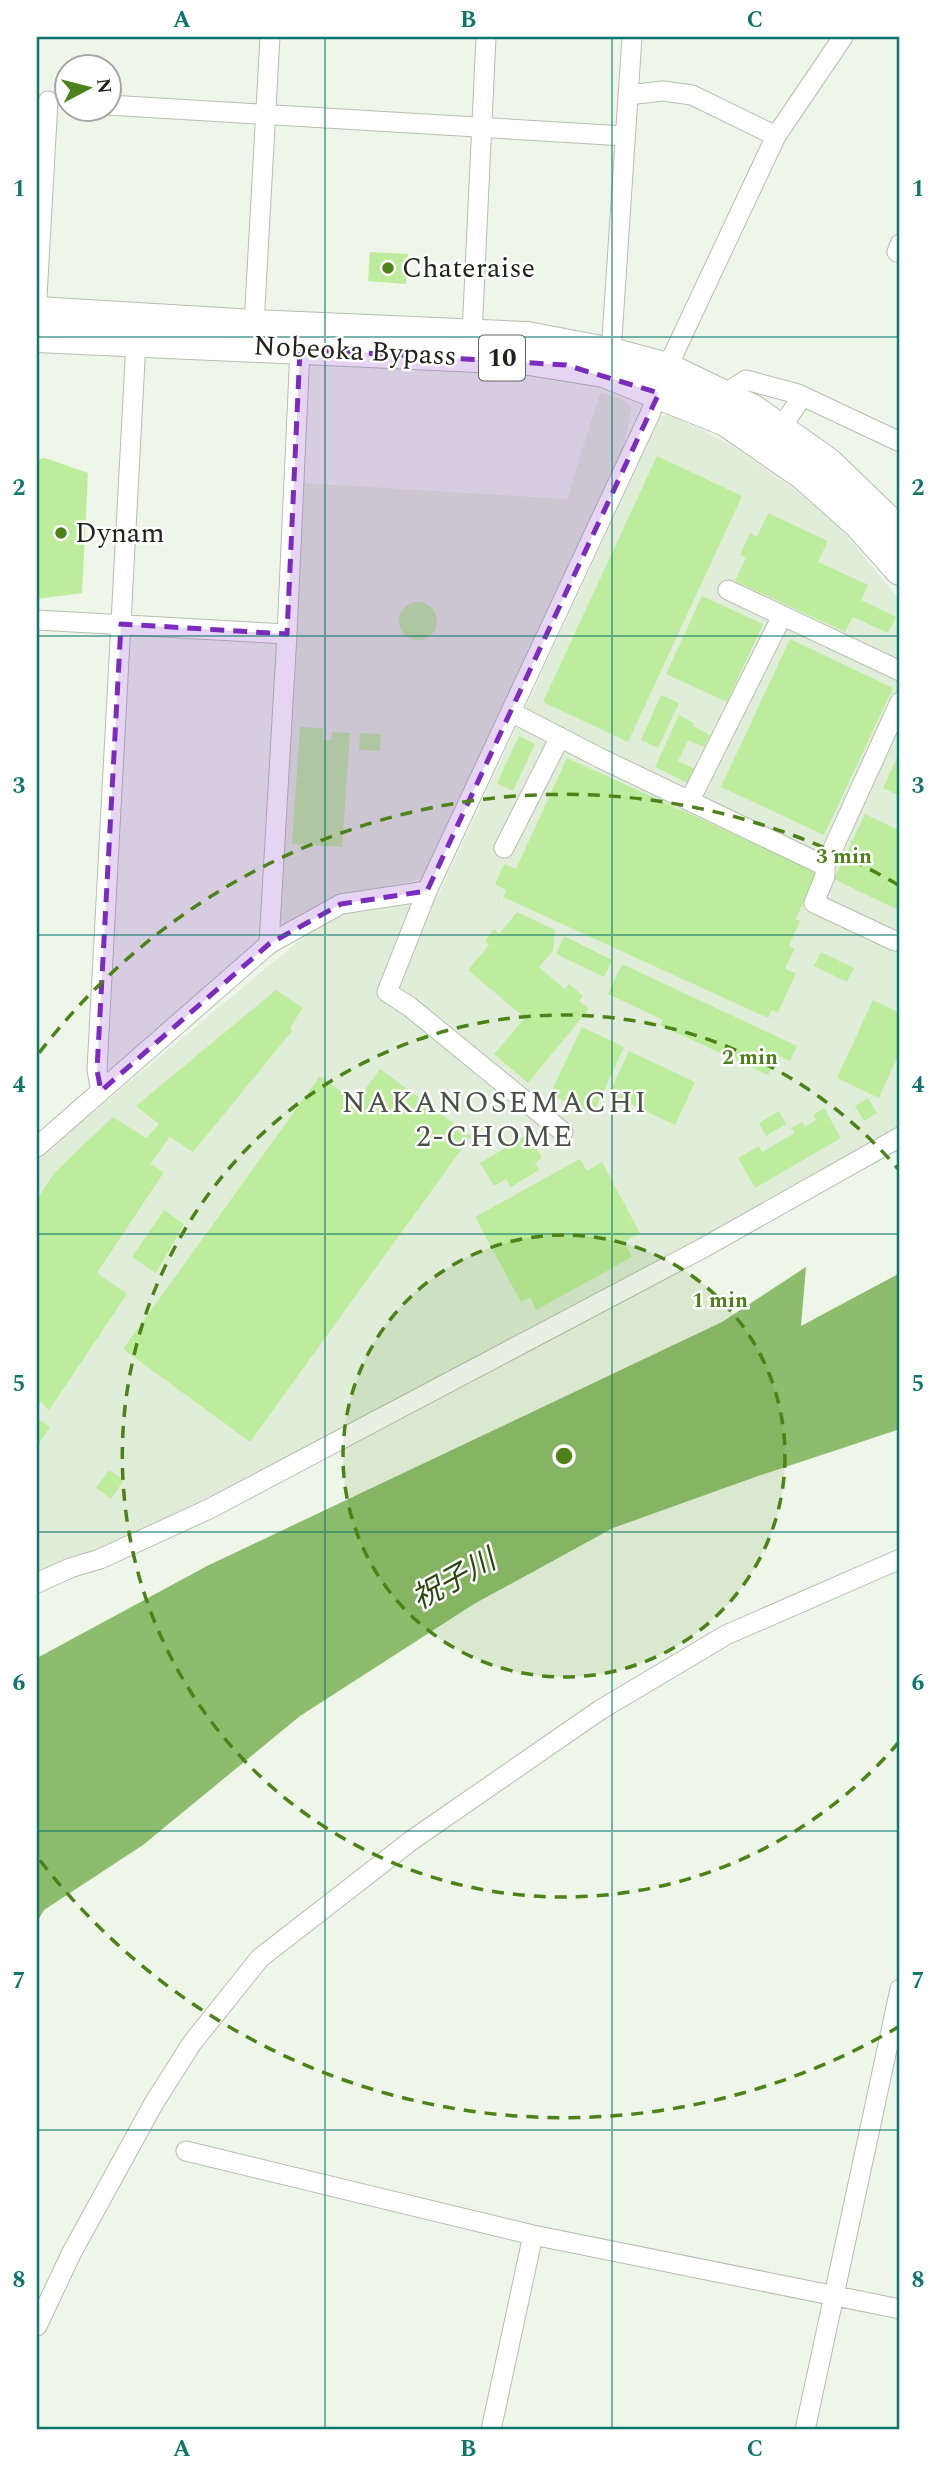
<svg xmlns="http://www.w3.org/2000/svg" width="937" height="2467" font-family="Spectral,'Noto Sans JP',serif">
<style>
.built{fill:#e0edd9}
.water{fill:#8ebc6d}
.building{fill:#bded9c}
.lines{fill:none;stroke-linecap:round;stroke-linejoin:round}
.minor-casing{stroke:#b6beb1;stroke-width:21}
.highway-casing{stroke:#b6beb1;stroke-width:32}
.minor{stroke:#fff;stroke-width:19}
.highway{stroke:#fff;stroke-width:30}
.marked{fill:#7b2cbf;fill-opacity:0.2;stroke:#7b2cbf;stroke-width:5;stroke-dasharray:14 9;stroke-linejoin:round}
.grid{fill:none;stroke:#0f766e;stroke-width:2;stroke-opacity:0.55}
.ring{fill:none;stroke:#4d8218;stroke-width:3.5;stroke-dasharray:12 9}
.poi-dot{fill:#4d8218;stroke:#fff;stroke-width:2.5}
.labels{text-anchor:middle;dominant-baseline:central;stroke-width:5;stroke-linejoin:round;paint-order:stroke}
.shield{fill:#fff;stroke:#636462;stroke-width:2}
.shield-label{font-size:26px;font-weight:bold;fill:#20221e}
.poi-label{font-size:28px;fill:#20221e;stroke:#fff;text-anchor:start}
.street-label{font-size:28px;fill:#20221e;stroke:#fff}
.neighbourhood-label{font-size:30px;letter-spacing:2px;fill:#495045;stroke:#fff}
.water-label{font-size:30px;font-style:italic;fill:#2a470f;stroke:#fff}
.centre{fill:#4d8218;stroke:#fff;stroke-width:3.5}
.ring-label{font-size:21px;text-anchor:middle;font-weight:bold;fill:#4d8218;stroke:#fff;stroke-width:5;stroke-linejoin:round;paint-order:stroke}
.neatline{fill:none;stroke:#0f766e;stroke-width:2.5}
.grid-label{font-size:23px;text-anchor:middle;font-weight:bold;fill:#0f766e}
</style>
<rect width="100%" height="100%" fill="#eef6e9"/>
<path class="built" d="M600 393 618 397 632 407 622 452 429 871 418 880 341 895 311 909 287 926 279 919 302 483 567 499Z
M672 415 733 446 798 492 842 530 900 600V1127L515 1341 165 1520 37 1580V1159L319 924 338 916 439 894 661 416Z"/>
<path class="water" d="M806 1267 801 1326 900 1273V1429L758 1476 613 1528 474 1604 300 1716 143 1845 44 1910 37 1922V1658L207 1566 722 1322Z"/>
<path class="building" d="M370 252 408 254 406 284 368 281Z
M657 456 742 496 628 742 543 702Z
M45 458 88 473 82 593 37 599V460Z
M768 513 828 541 818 562 868 585 861 600 896 617 888 633 853 617 845 632 735 581 746 558 740 555 750 533 757 537Z
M702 596 763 624 727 702 666 674Z
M399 621a19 19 0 1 1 38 0a19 19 0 1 1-38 0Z
M790 639 893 688 824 835 721 787Z
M661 695 679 703 658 748 641 740Z
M679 715 694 723 693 726 710 735 704 747 688 740 678 761 695 769 688 783 655 767Z
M300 727 323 728V740H331L332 732 350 733 342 847 292 844Z
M360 733 381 734 380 751 359 750Z
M519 736 535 744 513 791 497 783Z
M900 751V796L883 788Z
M567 758 817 872 796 919 800 921 789 946 794 949 785 969 796 973 778 1013 772 1010 768 1018 503 897 506 890 495 884 504 864 516 869Z
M865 814 900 831V911L834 879Z
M517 912 555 930 553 951 539 967 565 989 569 984 583 996 579 1001 589 1009 528 1083 494 1054 525 1018 468 970 489 945 485 941 494 929 499 934Z
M564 936 612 960 604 977 556 954Z
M821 952 854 968 847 982 814 966Z
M622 964 797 1046 790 1061 777 1055 768 1075 660 1025 663 1020 608 994Z
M276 990 303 1008 290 1027 292 1031 193 1152 170 1137 150 1164 164 1172 97 1273 127 1294 49 1410 40 1401 37 1407V1200L54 1173 113 1117 146 1138 159 1124 136 1106Z
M873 1000 900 1013V1051L879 1098 837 1078Z
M582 1027 624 1047 593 1114 550 1094Z
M629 1051 695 1082 675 1125 609 1094Z
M380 1069 471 1136 250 1442 123 1349 320 1076 356 1102Z
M868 1098 877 1113 864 1121 855 1106Z
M824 1108 841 1138 755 1188 738 1158 759 1146 762 1152 795 1133 791 1128 802 1122 805 1127 816 1120 813 1115Z
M779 1111 786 1124 766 1136 759 1123Z
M528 1134 542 1158 535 1163 539 1170 511 1187 506 1179 494 1186 480 1163Z
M580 1159 587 1171 602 1162 640 1233 624 1242 632 1257 536 1310 530 1297 521 1302 475 1217Z
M164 1210 184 1224 156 1273 132 1257Z
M37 1418 50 1427 37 1446Z
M109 1470 124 1480 111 1499 96 1488Z"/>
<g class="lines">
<defs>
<path id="minor" d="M628 95 663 91 692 95 776 136
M108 105 625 136
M897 252 900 244
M37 297 48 101
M254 325 270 37
M472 334 486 37
M611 353 632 37
M724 394 746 380 798 394 900 442
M780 429 802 397
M728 590 900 671
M37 620 287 634
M511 712 600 758 825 866 900 702
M690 800 782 616
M504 848 560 737
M825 866V876L814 903 895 941
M427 891 387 992 410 1007 563 1132
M269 944 287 634 300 349
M101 1091 97 1070 136 342
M37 1147 269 944 341 904 427 891 650 414 667 368 776 136 843 37
M37 1583 70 1568 100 1559 209 1509 703 1248 900 1137
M186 2151 533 2235 900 2309
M37 2326 72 2252 154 2103 192 2043 260 1958 412 1840 600 1710 726 1635 900 1559
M491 2430 533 2235
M805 2430 900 1989"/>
<path id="highway" d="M37 312 254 325 527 337 611 353 667 368 753 410 828 463 886 519 900 537
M37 337 523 359 604 372 726 421 804 475 859 524 900 570"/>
</defs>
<use href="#minor" class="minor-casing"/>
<use href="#highway" class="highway-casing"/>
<use href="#minor" class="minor"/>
<use href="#highway" class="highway"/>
</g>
<path class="marked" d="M300 349 566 365 659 393 427 891 341 904 269 944 101 1091 97 1070 121 624 287 634Z"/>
<path class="grid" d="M325 37V2430M612 37V2430M37 337H900M37 636H900M37 935H900M37 1234H900M37 1532H900M37 1831H900M37 2130H900"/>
<circle cx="564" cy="1456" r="221" fill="#4d8218" fill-opacity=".12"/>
<g class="ring">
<circle cx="564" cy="1456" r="221"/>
<path d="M899 1742A441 441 0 1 1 899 1170"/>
<path d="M900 2026A662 662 0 0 1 39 1859M39 1053A662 662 0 0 1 900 886"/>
</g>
<g class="poi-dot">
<circle cx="388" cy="268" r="7"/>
<circle cx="61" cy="533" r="7"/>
</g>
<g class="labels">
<rect class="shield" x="479" y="335.5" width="46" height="45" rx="5"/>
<g class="shield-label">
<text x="502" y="358">10</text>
</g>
<g class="poi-label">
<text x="402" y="268">Chateraise</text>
<text x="75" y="533">Dynam</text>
</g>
<g class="street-label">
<text transform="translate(355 351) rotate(3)">Nobeoka Bypass</text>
</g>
<g class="neighbourhood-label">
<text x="495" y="1103">NAKANOSEMACHI<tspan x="495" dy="34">2-CHOME</tspan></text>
</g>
<g class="water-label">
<text transform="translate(454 1580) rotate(-29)">祝子川</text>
</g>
</g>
<circle cx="564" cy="1456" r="10" class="centre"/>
<g class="ring-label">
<text x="844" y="863">3 min</text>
<text x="750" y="1064">2 min</text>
<text x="720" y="1307">1 min</text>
</g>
<rect width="937" height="2467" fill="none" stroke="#ffffff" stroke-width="77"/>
<g transform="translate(88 88) rotate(83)"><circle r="33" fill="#ffffff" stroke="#a6a7a5" stroke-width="2"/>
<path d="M0-5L12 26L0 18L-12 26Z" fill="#4d8218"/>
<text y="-10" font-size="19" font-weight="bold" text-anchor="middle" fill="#20221e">N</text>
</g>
<rect x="38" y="38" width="860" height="2390" class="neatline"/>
<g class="grid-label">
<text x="182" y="27">A</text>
<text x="468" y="27">B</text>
<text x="755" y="27">C</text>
<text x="19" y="196">1</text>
<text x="918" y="196">1</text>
<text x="19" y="495">2</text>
<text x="918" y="495">2</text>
<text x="19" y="793">3</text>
<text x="918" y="793">3</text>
<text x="19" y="1092">4</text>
<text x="918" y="1092">4</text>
<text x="19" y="1391">5</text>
<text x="918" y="1391">5</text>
<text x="19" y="1690">6</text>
<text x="918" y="1690">6</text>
<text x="19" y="1988">7</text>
<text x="918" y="1988">7</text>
<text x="19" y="2287">8</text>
<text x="918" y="2287">8</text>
<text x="182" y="2456">A</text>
<text x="468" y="2456">B</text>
<text x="755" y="2456">C</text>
</g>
</svg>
